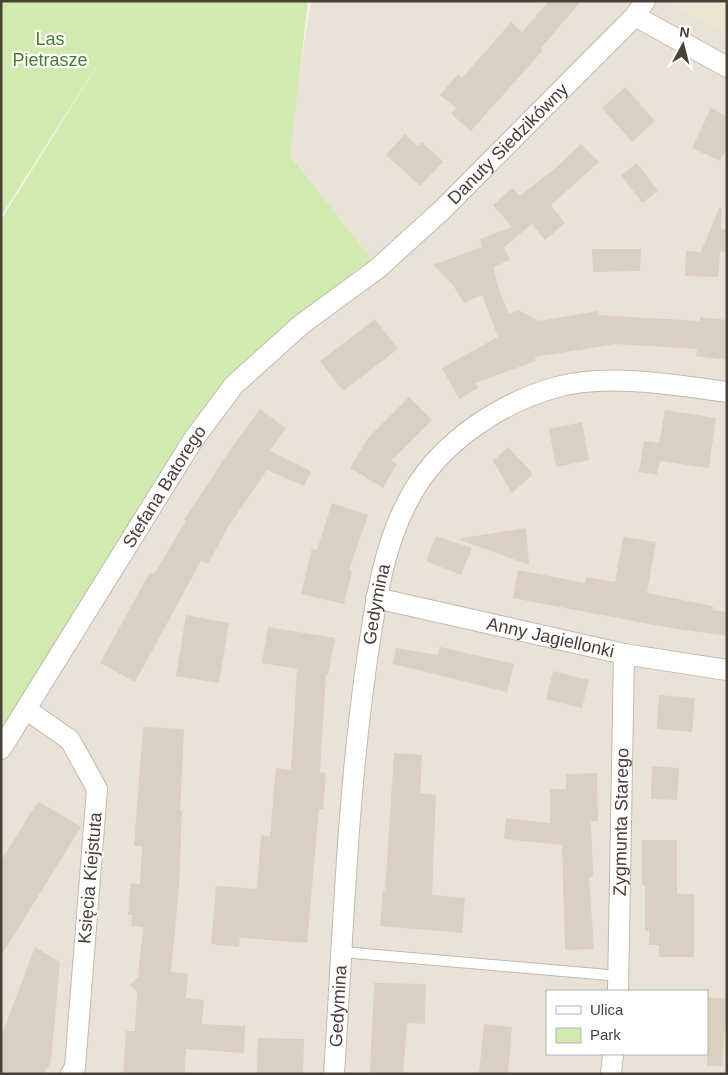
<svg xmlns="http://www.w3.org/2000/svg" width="728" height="1075" font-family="Helvetica,sans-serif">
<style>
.residential{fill:#e9e3d7;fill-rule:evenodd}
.education{fill:#eee6d2}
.green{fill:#d1eab0}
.building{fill:#dacfc1}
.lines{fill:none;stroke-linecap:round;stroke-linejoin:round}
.lane-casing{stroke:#c1b9ab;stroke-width:12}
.street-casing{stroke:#c1b9ab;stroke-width:22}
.lane{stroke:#fff;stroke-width:10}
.street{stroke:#fff;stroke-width:20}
.labels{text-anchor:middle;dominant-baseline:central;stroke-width:4.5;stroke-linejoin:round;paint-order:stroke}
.park-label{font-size:18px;fill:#4a7d27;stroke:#fff}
.street-label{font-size:18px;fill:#494137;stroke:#fff}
</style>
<rect width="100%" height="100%" fill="#f5f1e9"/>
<path class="residential" d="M311 1H727V1074H1V749L235 385 377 269 287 150ZM547 991H707V1054H547Z"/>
<path class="education" d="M676 1H727V36L674 4Z"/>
<path class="green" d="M1 1H308L290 155 378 268 236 382 1 749V220L115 37 1 216Z"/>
<path class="building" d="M549 1H581L541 48 543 50 471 131 451 114 456 108 440 95 458 74 462 78 511 22 522 32Z
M625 87 655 121 632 142 602 108Z
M711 108 727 116V148L720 161 692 148Z
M405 134 418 146 422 142 443 162 420 186 386 155Z
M581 144 599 162 551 205 565 223 545 240 532 224 504 247 510 260 494 267 497 284 509 314 518 310 540 321 598 311 599 315 700 321V317L727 320V360L696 356 697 349 615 344 535 357 536 361 475 383 478 388 459 399 442 368 498 337 482 295 464 303 452 284 433 265 482 247 480 239 512 227 493 205 512 188 520 196 557 167Z
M637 163 658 191 642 203 621 175Z
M719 208H722L721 228 727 230V253L720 252 718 277 685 276 686 251 701 252Z
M592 249H641L640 271 593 272Z
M375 319 398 349 343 391 320 361Z
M409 397 432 420 391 461 397 464 383 488 350 468 368 438Z
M260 409 286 428 270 451 311 471 304 486 267 470 228 527 208 564 201 561 135 682 100 663 150 572 154 574 186 521 184 520 230 450Z
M665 410 716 418 709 468 660 461 657 475 639 472 644 441 659 443Z
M582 422 589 460 556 467 549 429Z
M508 447 533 474 512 493 493 461Z
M332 503 368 515 349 570 352 571 344 604 301 594 312 548 317 550Z
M526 528 529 565 458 539Z
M436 536 472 548 461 575 426 561Z
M623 537 656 542 647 593 713 606 712 610 727 612V636L659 626 513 598 518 570 585 583 586 577 615 582Z
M186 615 229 623 219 683 176 676Z
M268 627 335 638 328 675 326 674 320 772 326 773 323 809H319L307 943 240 938 239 947 211 944 216 886 257 889 261 835 270 836 276 768 291 770 297 669 262 663Z
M440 647 514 664 507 692 393 664 396 648 438 655Z
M553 671 589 680 582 708 546 699Z
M659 695 695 698 692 732 657 729Z
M143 727 184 729 180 810H182L179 888 171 972 188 973 186 998 204 1000 202 1024 245 1026 244 1053 186 1049 185 1074H123L126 1031H135L137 992 130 985 138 977 143 927 131 926 132 915H128L131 883 140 884 142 846H134Z
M394 753 422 755 420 793 436 795 432 895 465 898 462 933 380 926 383 891H385Z
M652 766 679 768 677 800 651 799Z
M597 773 598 821H591L593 877H589L594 949 565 950 562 845 504 839 506 818 550 823V789H566V774Z
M38 801 81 827 1 956V861Z
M642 840H677V894H694V957H659V945H649V930L645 931V885H642Z
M35 947 60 962 51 1062 43 1074H1V1037Z
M374 983 426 984 425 1024 407 1023 403 1074H370Z
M707 997 727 999 722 1066H707Z
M484 1024 512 1027 508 1074 479 1073Z
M258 1038 304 1039 303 1074H257Z"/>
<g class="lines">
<defs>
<path id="lane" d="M342 952 620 976"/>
<g id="street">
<path d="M635 16 727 67"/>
<path id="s1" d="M376 598 624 654 727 670"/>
<path d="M27 710 70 740 97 789 75 1067 71 1074"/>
<path id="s2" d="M1 749 193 440 234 385 302 324 377 269 441 211 635 16 645 1"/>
<path id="s3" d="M618 991 624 654"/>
<path id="s4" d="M334 1074C343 938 347 802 366 667 375 607 382 543 414 490 444 440 502 402 557 387 607 373 675 385 727 392"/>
<path d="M611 1074 613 1054"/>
</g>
</defs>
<use href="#lane" class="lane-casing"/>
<use href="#street" class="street-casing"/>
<use href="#lane" class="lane"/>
<use href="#street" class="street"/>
</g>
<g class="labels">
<g class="park-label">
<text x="50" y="39">Las<tspan x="50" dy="21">Pietrasze</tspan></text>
</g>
<g class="street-label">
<text stroke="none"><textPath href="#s2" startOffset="798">Danuty Siedzikówny</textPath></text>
<text stroke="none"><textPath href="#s2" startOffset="309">Stefana Batorego</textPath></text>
<text stroke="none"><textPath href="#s4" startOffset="472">Gedymina</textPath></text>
<text stroke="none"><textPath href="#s1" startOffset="179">Anny Jagiellonki</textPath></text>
<text stroke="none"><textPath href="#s3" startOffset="169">Zygmunta Starego</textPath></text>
<text transform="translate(90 878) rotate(-85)">Księcia Kiejstuta</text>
<text stroke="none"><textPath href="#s4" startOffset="68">Gedymina</textPath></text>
</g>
</g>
<rect width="728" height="1075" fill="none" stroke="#494137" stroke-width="5"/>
<rect x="546" y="990" width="162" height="65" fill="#ffffff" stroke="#b6b3af"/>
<rect x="556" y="1006" width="25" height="8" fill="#ffffff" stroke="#b6b3af"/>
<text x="590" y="1015" font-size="15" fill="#494137">Ulica</text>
<rect x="556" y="1028" width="25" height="15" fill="#d1eab0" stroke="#b6b3af"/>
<text x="590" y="1040" font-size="15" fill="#494137">Park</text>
<g transform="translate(683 45) rotate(7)" stroke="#ffffff" stroke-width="4" paint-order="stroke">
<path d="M0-4L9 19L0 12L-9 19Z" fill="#494137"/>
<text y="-8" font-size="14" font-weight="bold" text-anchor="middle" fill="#494137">N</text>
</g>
</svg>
